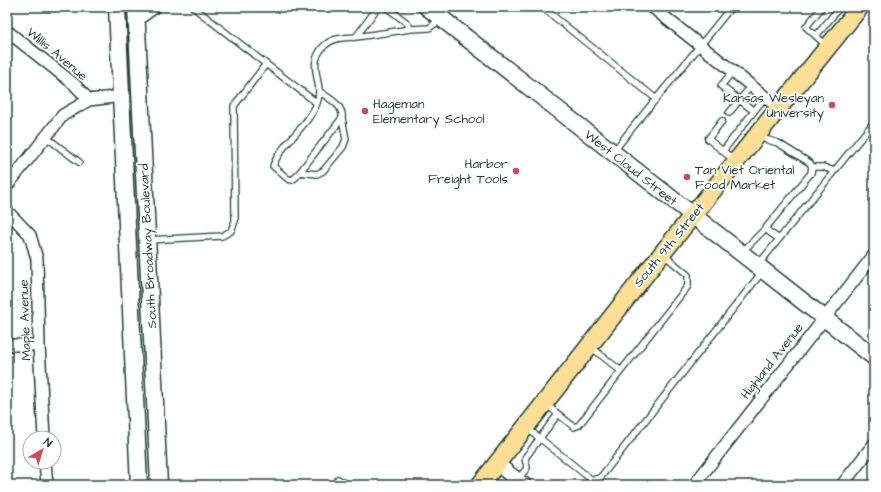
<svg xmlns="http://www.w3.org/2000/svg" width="881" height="492" font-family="'Architects Daughter',sans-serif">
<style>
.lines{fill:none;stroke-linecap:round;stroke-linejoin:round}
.service-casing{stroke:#1f3d34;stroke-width:8}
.minor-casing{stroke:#1f3d34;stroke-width:14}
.tertiary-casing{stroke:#1f3d34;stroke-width:17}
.secondary-casing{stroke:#1f3d34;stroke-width:19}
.primary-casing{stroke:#1f3d34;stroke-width:20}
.service{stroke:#fff;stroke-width:5.5}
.minor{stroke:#fff;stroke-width:11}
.tertiary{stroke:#fff;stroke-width:14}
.secondary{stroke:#fff;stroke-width:16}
.primary{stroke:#fdde96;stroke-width:17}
.poi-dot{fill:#d1495b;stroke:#fff;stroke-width:1.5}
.labels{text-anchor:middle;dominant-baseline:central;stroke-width:3.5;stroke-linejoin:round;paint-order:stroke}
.street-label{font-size:13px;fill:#1f3d34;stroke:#fff}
.poi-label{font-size:13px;fill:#1f3d34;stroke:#fff;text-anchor:end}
</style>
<rect width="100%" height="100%" fill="#fff"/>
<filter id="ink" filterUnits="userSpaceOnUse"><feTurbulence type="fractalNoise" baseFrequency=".025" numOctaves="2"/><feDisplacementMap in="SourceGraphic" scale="8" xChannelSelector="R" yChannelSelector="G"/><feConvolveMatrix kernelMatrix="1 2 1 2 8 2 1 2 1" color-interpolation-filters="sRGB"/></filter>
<g filter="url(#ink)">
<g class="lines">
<defs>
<path id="service" d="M378 7 356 37 411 29 406 22 386 7
M542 7 655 98
M822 7 806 27 827 46
M411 29 429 28 440 20
M816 36 840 7
M266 64 317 103
M733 71 721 86 754 111
M319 91C328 98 344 105 342 118L296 177 292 180 288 179 273 166C280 145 309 125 317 103 325 82 305 66 324 46 333 37 344 38 356 37
M729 113 751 86
M722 121 708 139 734 160
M46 137 79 162
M614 151C652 102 693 56 731 7
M723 151 765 97
M812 167H823L834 171
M300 172 317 174 323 171 343 147 346 139 342 118
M765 229 779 239
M148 240 222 236 231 231 235 221 234 106 266 64 193 7
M743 251 765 229 811 173 812 167 810 163 778 143 758 137
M758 265 874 122
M591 347 621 371 688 286V275L664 255
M546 404 574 427 579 425 621 371
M527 428 592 480 600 478 762 272
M338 479 346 485
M518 479 527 468 525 458 558 414"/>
<path id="minor" d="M652 7 779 108
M137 20 155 7
M7 31 74 84 89 100
M7 186 63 115 89 100 122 96
M7 211 30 235 37 259 39 345 44 438
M7 345H39
M45 462 47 485
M694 485 874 255
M842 485 874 444"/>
<path id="tertiary" d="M497 464 524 485"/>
<path id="secondary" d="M117 7 139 485
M136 7 159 485
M427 7 874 357"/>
<path id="primary" d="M480 485 652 266 860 7"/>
</defs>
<use href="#service" class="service-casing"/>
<use href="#minor" class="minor-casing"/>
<use href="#tertiary" class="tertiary-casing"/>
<use href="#secondary" class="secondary-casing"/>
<use href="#primary" class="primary-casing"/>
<use href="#service" class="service"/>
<use href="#minor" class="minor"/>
<use href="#tertiary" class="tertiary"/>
<use href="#secondary" class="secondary"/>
<use href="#primary" class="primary"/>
</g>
</g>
<g class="poi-dot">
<circle cx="832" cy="105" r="4"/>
<circle cx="365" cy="111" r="4"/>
<circle cx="516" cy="171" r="4"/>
<circle cx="687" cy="177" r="4"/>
</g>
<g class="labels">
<g class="street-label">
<text transform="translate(57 54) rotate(40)">Willis Avenue</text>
<text transform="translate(631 168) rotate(38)">West Cloud Street</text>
<text transform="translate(669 245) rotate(-51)">South 9th Street</text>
<text transform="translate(148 246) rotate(-93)">South Broadway Boulevard</text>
<text transform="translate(25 320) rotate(-92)">Maple Avenue</text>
<text transform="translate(772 361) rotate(-52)">Highland Avenue</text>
</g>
<g class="poi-label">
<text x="824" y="98">Kansas Wesleyan<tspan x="824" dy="15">University</tspan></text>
<text x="373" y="104" text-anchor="start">Hageman<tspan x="373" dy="15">Elementary School</tspan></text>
<text x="508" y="164">Harbor<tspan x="508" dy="15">Freight Tools</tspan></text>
<text x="695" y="170" text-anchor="start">Tan Viet Oriental<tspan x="695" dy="15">Food Market</tspan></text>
</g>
</g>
<rect width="881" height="492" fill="none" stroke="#fff" stroke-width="24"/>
<rect x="12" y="12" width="857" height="468" fill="none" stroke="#1f3d34" stroke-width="1.5" filter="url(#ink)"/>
<g transform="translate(42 450) rotate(38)"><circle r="19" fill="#ffffff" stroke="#a5b1ae"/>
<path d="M0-3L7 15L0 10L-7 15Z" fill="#d1495b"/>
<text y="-6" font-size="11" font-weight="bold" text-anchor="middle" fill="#1f3d34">N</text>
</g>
</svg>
